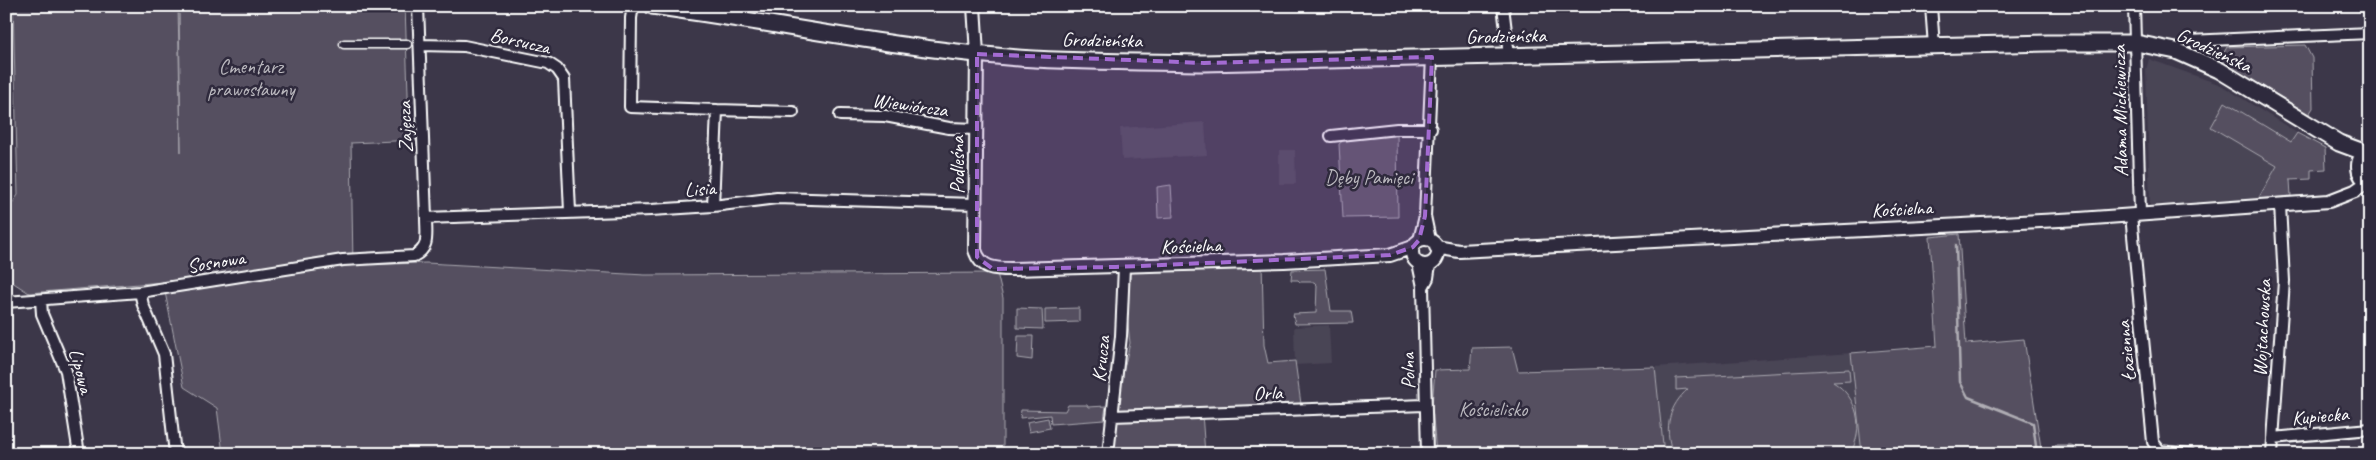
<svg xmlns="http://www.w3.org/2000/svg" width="2376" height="460" font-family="Caveat,sans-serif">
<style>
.built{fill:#494455}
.green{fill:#555060;stroke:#aaa8b0}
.water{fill:#797682;stroke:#afadb4}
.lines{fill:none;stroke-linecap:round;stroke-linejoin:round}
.stream{stroke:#afadb4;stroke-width:2.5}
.pedestrian-casing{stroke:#fff;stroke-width:11}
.minor-casing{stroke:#fff;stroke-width:14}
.tertiary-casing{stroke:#fff;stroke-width:16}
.secondary-casing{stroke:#fff;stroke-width:19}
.pedestrian{stroke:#2f2a3d;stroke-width:8}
.minor{stroke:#2f2a3d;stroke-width:10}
.tertiary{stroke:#2f2a3d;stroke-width:12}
.secondary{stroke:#2f2a3d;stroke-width:15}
.marked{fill:#a36bd2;fill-opacity:0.2;stroke:#a36bd2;stroke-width:4;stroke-dasharray:10 6;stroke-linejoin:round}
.labels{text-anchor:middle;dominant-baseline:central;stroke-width:5;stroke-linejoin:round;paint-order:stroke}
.street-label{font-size:20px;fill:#fff;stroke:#2f2a3d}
.park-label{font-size:20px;fill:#bbb9bf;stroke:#2f2a3d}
</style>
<rect width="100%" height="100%" fill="#3c3749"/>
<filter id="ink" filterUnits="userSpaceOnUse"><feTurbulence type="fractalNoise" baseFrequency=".02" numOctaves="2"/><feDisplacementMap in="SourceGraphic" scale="10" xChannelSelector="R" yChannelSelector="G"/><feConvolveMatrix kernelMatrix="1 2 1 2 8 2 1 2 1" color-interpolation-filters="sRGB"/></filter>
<g filter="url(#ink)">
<path class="built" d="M2149 59 2221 85 2297 133 2258 199 2150 205 2146 70Z
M1205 122 1207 155 1122 160 1120 128Z
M1279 150H1295L1296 184H1279Z
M1329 325 1331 363 1295 365 1294 327Z
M1851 353 1862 454H1664L1655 367Z"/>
<path class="green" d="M13 6H178L181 152 179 6H405L409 123 415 122 416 140 351 143 353 265 426 263 645 275 997 273 1003 298V454H223L217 408 184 387 163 282 29 293 6 278V212L18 195Z
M2305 45 2312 58 2313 108 2309 114 2224 63 2222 56 2227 47Z
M2225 102 2291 142 2297 133 2325 148 2326 169 2311 170V179L2290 180 2291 196 2258 199 2277 166 2211 127Z
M1397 132 1398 217 1343 218 1339 144 1345 139Z
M1171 185 1173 217 1158 218 1157 187Z
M1959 234 1966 344 2024 339 2042 454H1862L1851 353 1937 346 1930 237Z
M1262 263 1264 345 1268 363 1295 361 1301 404 1122 411 1113 416 1130 343 1123 282 1129 267Z
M1325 269 1331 311H1351L1353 323 1295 324 1293 314 1316 313 1317 285 1314 282H1300L1298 280H1291L1292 270Z
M1017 308 1042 309 1043 329 1017 328Z
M1079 308V322L1045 323V309Z
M1018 336H1033L1032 360 1017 358Z
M1512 347 1518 371 1655 367 1664 454H1436L1432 405 1435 370 1470 369 1472 348Z
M1849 369 1850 381 1833 382C1858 397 1865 428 1850 454H1674L1672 451C1664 427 1669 406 1688 389L1676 390V378Z
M1068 405H1087L1088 407 1106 406 1104 420 1051 424 1050 415 1020 418 1021 410 1065 411Z
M1202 413 1205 454H1112L1117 420Z
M1048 418 1050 428 1029 432 1027 422Z"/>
<path class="water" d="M2056 445H2071L2076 447 2078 454H2053L2052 447Z"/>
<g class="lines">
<path class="stream" d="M1956 245 1960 382 1968 397 2033 423 2037 454"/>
<defs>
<path id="pedestrian" d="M344 44H407"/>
<path id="minor" d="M633 6 631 18 630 107 717 110 713 206
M1503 6 1509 56
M1931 6 1934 46
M2134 6 2140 214
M2189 41 2370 33
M420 45 464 46 548 63 557 69 564 79 570 212
M717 110 793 112
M840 115 885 116 949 128 976 129
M1331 136 1397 129H1431
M2131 215 2153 442 2160 451 2190 454
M1425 216 1430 240
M426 218 651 210 713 206 777 198 975 204
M1419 240 1425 216 1432 57
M1418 263 1423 287 1427 454
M1423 287 1428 278 1430 264
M140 292 143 305 164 354 175 454
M41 300 42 314 66 371 79 454
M6 302 140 292 343 260 414 256C430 248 426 235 426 218L418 6
M1112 416 1425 405
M2273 438 2370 429
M1108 454 1121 336 1124 267
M2272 454 2284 281 2280 205"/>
<path id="tertiary" d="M974 6 977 54 975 250C981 270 997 269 1014 269L1284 261 1390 255 1413 247
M1412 252a13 13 0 1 1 26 0a13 13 0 1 1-26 0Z
M1436 247 1459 251 2079 219 2329 201 2355 191 2368 182"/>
<path id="secondary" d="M652 6C771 22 889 47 1007 57 1073 63 1139 61 1204 63L2048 43H2136L2176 51 2219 70 2339 143 2366 153
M2370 151C2355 159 2357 175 2370 183"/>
</defs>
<use href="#pedestrian" class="pedestrian-casing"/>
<use href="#minor" class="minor-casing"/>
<use href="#tertiary" class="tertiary-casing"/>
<use href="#secondary" class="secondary-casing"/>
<use href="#pedestrian" class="pedestrian"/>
<use href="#minor" class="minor"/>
<use href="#tertiary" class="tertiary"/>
<use href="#secondary" class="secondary"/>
</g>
</g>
<path class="marked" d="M977 54 1204 63 1432 57 1425 216 1419 240 1413 247 1390 255 1116 267 993 269 977 257Z"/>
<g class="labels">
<g class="street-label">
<text transform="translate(1506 36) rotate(-1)">Grodzieńska</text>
<text transform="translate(1102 40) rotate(1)">Grodzieńska</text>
<text transform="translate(520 41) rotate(13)">Borsucza</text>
<text transform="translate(2214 50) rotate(25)">Grodzieńska</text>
<text transform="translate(910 105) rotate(8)">Wiewiórcza</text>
<text transform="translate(2120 111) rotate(-91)">Adama Mickiewicza</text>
<text transform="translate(405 127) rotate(-92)">Zajęcza</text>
<text transform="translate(957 165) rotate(-90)">Podleśna</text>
<text transform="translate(700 189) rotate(-4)">Lisia</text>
<text transform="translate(1902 209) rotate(-3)">Kościelna</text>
<text transform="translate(1191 246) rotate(-2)">Kościelna</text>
<text transform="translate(216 262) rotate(-9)">Sosnowa</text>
<text transform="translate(2262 328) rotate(-87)">Wojtachowska</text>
<text transform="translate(2126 351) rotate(-96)">Łazienna</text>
<text transform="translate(1101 359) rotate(-84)">Krucza</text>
<text transform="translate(81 371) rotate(75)">Lipowa</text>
<text transform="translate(1408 371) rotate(-91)">Polna</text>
<text transform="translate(1268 393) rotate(-2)">Orla</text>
<text transform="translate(2320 416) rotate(-5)">Kupiecka</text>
</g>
<g class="park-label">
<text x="251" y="66">Cmentarz<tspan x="251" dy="23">prawosławny</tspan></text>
<text x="1369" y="177">Dęby Pamięci</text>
<text x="1493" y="409">Kościelisko</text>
</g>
</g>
<rect width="2376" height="460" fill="none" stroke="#2f2a3d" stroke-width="25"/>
<rect x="12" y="12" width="2351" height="435" fill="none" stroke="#fff" stroke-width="2" filter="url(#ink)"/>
</svg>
